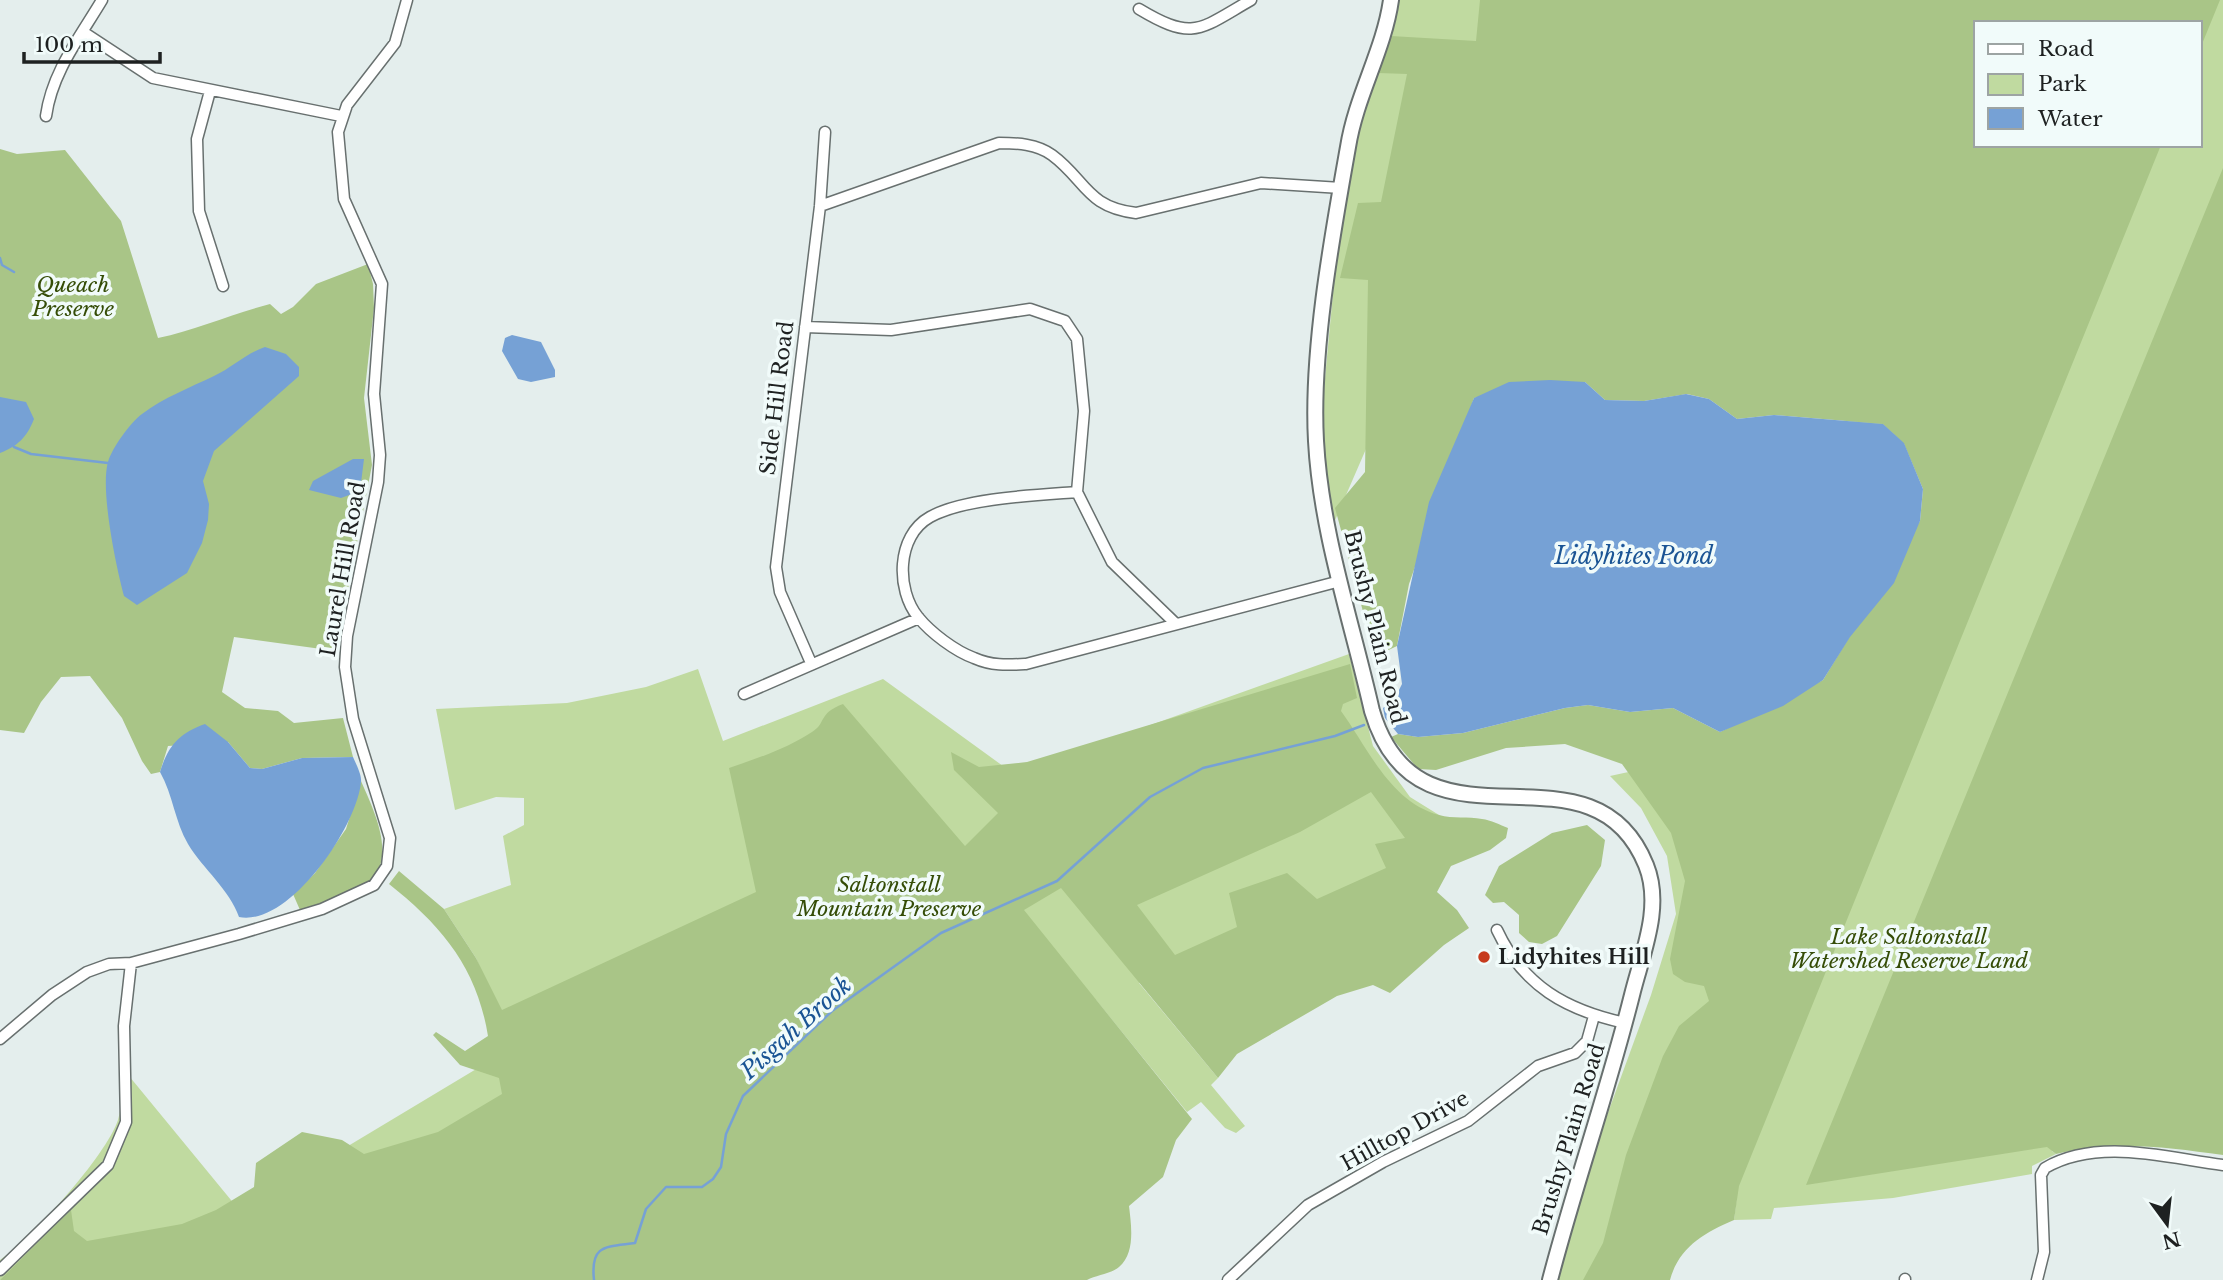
<svg xmlns="http://www.w3.org/2000/svg" width="2223" height="1280" font-family="'Libre Baskerville',serif">
<style>
.green{fill:#c0daa0;fill-rule:evenodd}
.forest{fill:#a9c587;fill-rule:evenodd}
.water{fill:#76a1d5}
.lines{fill:none;stroke-linecap:round;stroke-linejoin:round}
.stream{stroke:#76a1d5;stroke-width:2.5}
.street-casing{stroke:#68706f;stroke-width:13}
.secondary-casing{stroke:#68706f;stroke-width:18}
.street{stroke:#fff;stroke-width:10}
.secondary{stroke:#fff;stroke-width:14}
.poi-dot{fill:#c63b1e;stroke:#f1fbfa;stroke-width:2.5}
.labels{text-anchor:middle;dominant-baseline:central;stroke-width:7;stroke-linejoin:round;paint-order:stroke}
.park-label{font-size:21px;font-style:italic;fill:#354d07;stroke:#f1fbfa}
.street-label{font-size:21px;fill:#1e2121;stroke:#f1fbfa}
.poi-label{font-size:21px;font-weight:bold;fill:#1e2121;stroke:#f1fbfa;text-anchor:start}
.water-label{font-size:23px;font-style:italic;fill:#1a5494;stroke:#f1fbfa}
</style>
<rect width="100%" height="100%" fill="#e4eeed"/>
<path class="green" d="M1399 0H2223V1150L2100 1141 2052 1151 2056 1154 2032 1166V1174L1893 1198 1774 1208 1771 1219 1734 1220 1737 1196 1603 1280H1554L1598 1140 1651 995 1676 914 1667 856 1641 808 1610 776 1933 706 1952 444 1419 327 1333 525 1326 483 1322 410 1337 251 1357 125ZM1976 23H2200V145H1976Z
M1349 654 1373 746 1410 797 1489 846 1139 983 1218 1078 1211 1085 1245 1126 1236 1133 1225 1128 1201 1102 1187 1112 1096 1000 0 1280V1260C32 1238 106 1156 118 1120 123 1104 120 1082 120 1065L240 1211 513 1047 476 958 444 909 511 885 503 836 524 825V798L496 797 455 810 436 709 567 703 646 687 698 669 723 741 883 679 1014 774Z"/>
<path class="forest" d="M1480 0H2220L2200 49V23H1976V145H2161L1739 1186 1734 1220C1704 1233 1679 1247 1670 1280H1583L1603 1243 1626 1155 1663 1056 1679 1026 1709 1001 1704 986 1685 982 1673 974 1670 959 1685 881 1671 833 1622 764 1565 744 1506 748 1436 770 1418 769 1391 737 1398 734 1418 737 1463 733 1565 708 1588 705 1630 712 1673 708 1720 732 1823 680 1920 521 1923 489 1904 444 1883 424 1774 415 1737 419 1709 399 1687 394 1644 401 1605 400 1585 382 1474 398 1409 584 1397 646 1378 655 1368 630 1335 508 1365 472 1368 280 1340 278 1358 203 1381 202 1407 74 1378 73 1391 36 1476 41Z
M0 149 17 154 65 150 121 221 158 338C196 330 232 314 270 304L281 314 293 307 316 284 368 264 373 284 374 308 364 398 372 465 336 651 234 637 222 692 245 708 278 711 294 723 343 718 353 757 302 758 262 769 250 768 228 742 168 746 160 772 151 774 142 761 122 718 90 676 61 677 41 702 24 733 0 730Z
M2223 168V1155C2165 1147 2113 1140 2056 1154L2047 1147 1806 1185Z
M1350 664 1357 698 1343 704 1341 711C1368 748 1390 802 1439 815 1453 819 1468 816 1482 819 1491 820 1500 825 1508 828L1506 838 1490 850 1451 866 1437 892 1457 910 1469 928 1444 945 1390 993 1373 985 1337 996 1237 1054 1218 1078 1061 888 1024 910 1192 1119 1176 1140 1163 1177 1129 1206C1131 1224 1136 1253 1119 1267 1111 1274 1096 1275 1087 1280H0L71 1210 74 1231 87 1241 182 1224 216 1210 254 1187 256 1163 302 1132 342 1140 364 1154 438 1132 502 1094 499 1078 460 1065 433 1035 436 1032 465 1051 488 1036C477 968 442 926 389 884L399 871 444 909 476 958 502 1010 756 892 729 768C758 758 786 749 812 732 827 723 817 714 843 704L965 846 998 813 954 770 951 752 979 767 1027 762ZM1371 792 1405 838 1375 844 1386 868 1317 899 1287 873 1229 893 1237 927 1175 955 1137 905 1300 832Z
M361 781C373 809 399 859 367 884 349 897 320 903 300 910L293 894 315 873 346 829Z
M1587 825 1605 840 1601 866 1557 936 1542 944 1529 942 1519 933V915L1504 902 1493 903 1485 895 1499 866 1552 833Z"/>
<path class="water" d="M512 335 541 342 555 370V377L531 382 518 379 502 351 505 338Z
M265 347 286 354 299 367V376L214 451 203 481 209 504 208 520 202 543 187 573 137 605 124 596C116 566 100 490 108 462 112 448 130 423 142 414 163 398 191 387 214 376 233 367 245 354 265 347Z
M1550 380 1585 382 1605 400 1644 401 1686 394 1709 399 1737 419 1774 415 1883 424 1904 443 1923 489 1920 521 1894 583 1850 637 1823 680 1783 706 1720 732 1673 708 1630 712 1588 705 1565 708 1463 733 1418 737 1398 734 1385 718 1383 708 1394 700 1402 684 1397 646 1429 502 1474 398 1509 382Z
M0 397 26 402 34 419C27 437 18 446 0 453Z
M353 459H364L360 491 341 498 309 490 313 481Z
M205 724 228 742 250 768 262 769 302 758 353 757C356 764 362 775 361 782 357 827 289 927 239 917 230 890 203 869 188 844 175 822 173 795 160 772 168 746 179 733 205 724Z"/>
<g class="lines">
<path class="stream" d="M0 258 2 265 14 272
M14 447 31 454 108 463
M594 1280C590 1244 606 1247 635 1243L646 1209 666 1187H702L713 1179 721 1167 726 1134 743 1096 832 1011 941 933 1057 881 1150 797 1203 768 1335 736 1364 725"/>
<defs>
<path id="street" d="M1139 9C1194 42 1200 29 1251 0
M83 32 153 78 341 116
M210 91 197 139 199 211 223 286
M46 116C52 72 80 37 102 0
M820 206 999 143C1017 143 1037 144 1052 155 1086 180 1086 207 1136 213L1261 183 1341 188
M805 327 891 330 1030 309 1065 321 1077 339 1084 411 1077 492 1112 562 1175 623
M1077 492C1037 495 964 498 930 517 896 536 896 590 918 617 931 633 955 651 974 658 992 666 1007 665 1026 664L1340 581
M811 663 780 592 776 567 820 206 825 132
M744 694 919 618
M1497 930C1523 986 1566 1010 1625 1023
M0 1039 52 995 87 972 109 964 131 963 239 934 322 909 374 885 387 866 390 838 353 719 345 667 347 636 378 482 380 455 374 394 382 284 344 199 338 132 347 105 395 43 407 0
M0 1270 108 1165 126 1122 124 1026 131 963
M1905 1279V1280
M1228 1280 1308 1205 1383 1162 1468 1121 1538 1066 1575 1053 1587 1041 1594 1016
M2037 1280 2044 1252 2041 1175 2045 1168C2098 1137 2167 1158 2223 1165"/>
<path id="secondary" d="M1391 0C1384 50 1356 96 1348 147 1332 237 1311 351 1316 441 1321 533 1352 622 1372 711 1419 870 1591 729 1646 865 1663 907 1642 954 1632 995 1608 1091 1575 1184 1550 1280"/>
</defs>
<use href="#street" class="street-casing"/>
<use href="#secondary" class="secondary-casing"/>
<use href="#street" class="street"/>
<use href="#secondary" class="secondary"/>
</g>
<circle class="poi-dot" cx="1484" cy="957" r="7"/>
<g class="labels">
<g class="park-label">
<text x="73" y="285">Queach<tspan x="73" dy="24">Preserve</tspan></text>
<text x="889" y="885">Saltonstall<tspan x="889" dy="24">Mountain Preserve</tspan></text>
<text x="1909" y="937">Lake Saltonstall<tspan x="1909" dy="24">Watershed Reserve Land</tspan></text>
</g>
<g class="street-label">
<text transform="translate(777 398) rotate(-83)">Side Hill Road</text>
<text transform="translate(343 569) rotate(-80)">Laurel Hill Road</text>
<text transform="translate(1375 627) rotate(76)">Brushy Plain Road</text>
<text transform="translate(1405 1131) rotate(-29)">Hilltop Drive</text>
<text transform="translate(1569 1139) rotate(-73)">Brushy Plain Road</text>
</g>
<g class="poi-label">
<text x="1498" y="957">Lidyhites Hill</text>
</g>
<g class="water-label">
<text x="1634" y="556">Lidyhites Pond</text>
<text transform="translate(796 1028) rotate(-42)">Pisgah Brook</text>
</g>
</g>
<rect x="1974" y="21" width="228" height="126" fill="#f1fbfa" stroke="#9da4a3" stroke-width="2"/>
<rect x="1988" y="44" width="35" height="10" fill="#ffffff" stroke="#9da4a3" stroke-width="2"/>
<text x="2038" y="56" font-size="21" fill="#1e2121">Road</text>
<rect x="1988" y="74" width="35" height="21" fill="#c0daa0" stroke="#9da4a3" stroke-width="2"/>
<text x="2038" y="91" font-size="21" fill="#1e2121">Park</text>
<rect x="1988" y="108" width="35" height="21" fill="#76a1d5" stroke="#9da4a3" stroke-width="2"/>
<text x="2038" y="126" font-size="21" fill="#1e2121">Water</text>
<g transform="translate(2167 1224) rotate(165)" stroke="#f1fbfa" stroke-width="5" paint-order="stroke">
<path d="M0-5L12 26L0 18L-12 26Z" fill="#1e2121"/>
<text y="-10" font-size="19" font-weight="bold" text-anchor="middle" fill="#1e2121">N</text>
</g>
<path d="M24 52v10h136v-10" fill="none" stroke="#1e2121" stroke-width="3.5"/>
<text x="35" y="52" font-size="21" fill="#1e2121" stroke="#f1fbfa" stroke-width="5" paint-order="stroke">100 m</text>
</svg>
